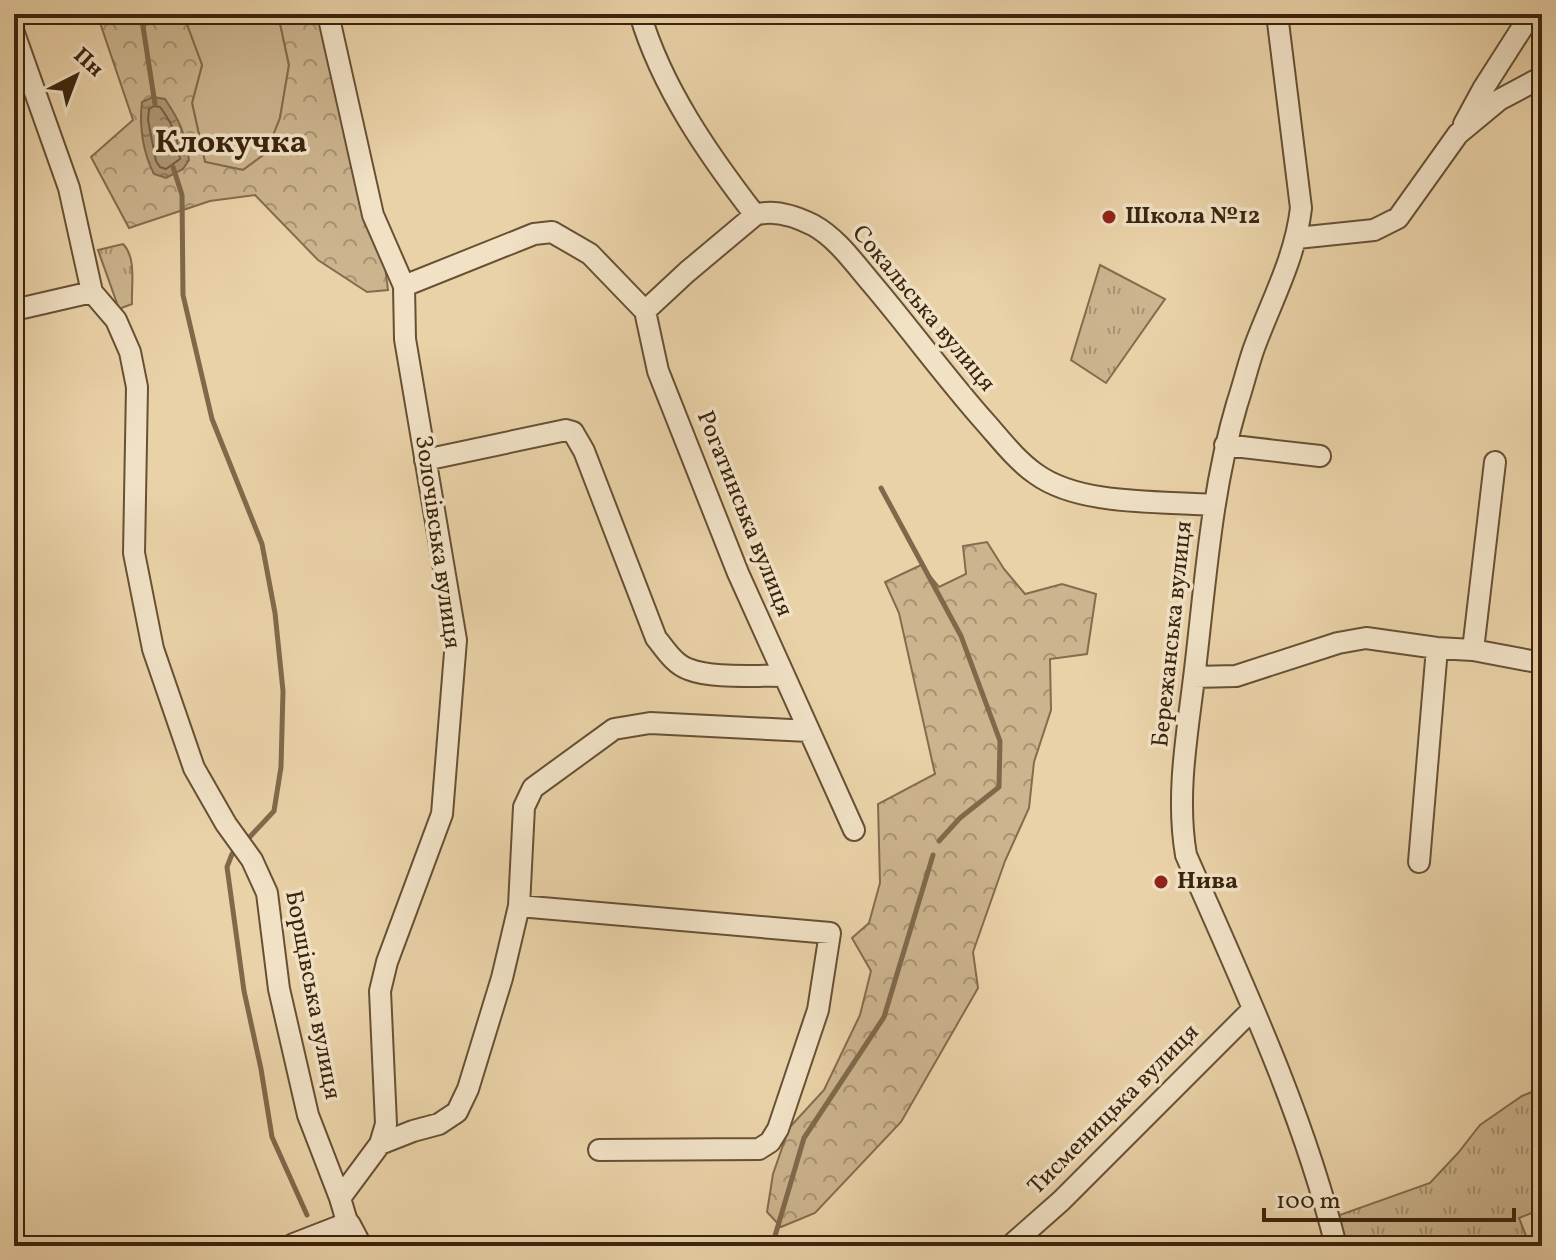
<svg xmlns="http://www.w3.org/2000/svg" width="1556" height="1260" font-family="Vollkorn,serif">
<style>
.grass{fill:#ccb48e;stroke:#846c4e;stroke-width:2}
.forest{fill:url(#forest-crowns);stroke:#846c4e;stroke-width:2}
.park{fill:url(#park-tufts);stroke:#846c4e;stroke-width:2}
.water{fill:url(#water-ripples);stroke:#80694b;stroke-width:2}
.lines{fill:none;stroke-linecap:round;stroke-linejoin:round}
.shore{stroke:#745e41;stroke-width:2}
.stream{stroke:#80694b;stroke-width:5}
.minor-casing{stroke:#675034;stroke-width:24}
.tertiary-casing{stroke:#675034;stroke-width:28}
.minor{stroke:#f1e2c6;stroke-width:20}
.tertiary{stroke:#f1e2c6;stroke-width:24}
.poi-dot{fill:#8f2418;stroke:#f1e2c6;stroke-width:3}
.labels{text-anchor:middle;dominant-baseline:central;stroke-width:7;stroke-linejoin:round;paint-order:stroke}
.poi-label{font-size:24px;font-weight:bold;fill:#3b240e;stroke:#f1e2c6;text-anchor:start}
.street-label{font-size:24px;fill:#3b240e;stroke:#f1e2c6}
.district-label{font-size:32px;font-weight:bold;fill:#3b240e;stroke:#f1e2c6}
</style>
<defs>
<pattern id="forest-crowns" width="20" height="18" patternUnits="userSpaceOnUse" patternTransform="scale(2)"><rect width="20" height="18" fill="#ccb48e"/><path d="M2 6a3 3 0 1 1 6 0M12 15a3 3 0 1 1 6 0" fill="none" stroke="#a79272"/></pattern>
<pattern id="park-tufts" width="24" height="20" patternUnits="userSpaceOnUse" patternTransform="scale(2)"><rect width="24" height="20" fill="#ccb48e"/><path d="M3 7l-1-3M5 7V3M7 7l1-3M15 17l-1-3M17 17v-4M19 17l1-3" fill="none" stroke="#a79272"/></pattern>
<pattern id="water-ripples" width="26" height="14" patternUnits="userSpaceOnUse" patternTransform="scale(2)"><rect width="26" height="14" fill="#ae9774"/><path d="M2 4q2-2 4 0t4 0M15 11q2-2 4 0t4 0" fill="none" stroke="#8f7b5e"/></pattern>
</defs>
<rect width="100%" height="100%" fill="#ead2a8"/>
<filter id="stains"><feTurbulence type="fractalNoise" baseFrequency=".0025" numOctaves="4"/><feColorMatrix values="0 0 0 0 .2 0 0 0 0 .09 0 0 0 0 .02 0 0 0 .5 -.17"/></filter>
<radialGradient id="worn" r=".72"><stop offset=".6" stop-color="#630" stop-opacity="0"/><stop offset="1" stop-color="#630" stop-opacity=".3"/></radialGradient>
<path class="grass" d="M183 14H278L289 65 280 118 266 153 243 170 205 162 192 103 202 65Z"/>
<path class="forest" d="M97 14H183L202 65 192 103 205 162 243 170 266 153 280 118 289 65 278 14H330L379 219 388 290 367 292 318 260 255 195 210 201 129 228 91 157 133 120Z
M987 542 1004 569 1025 594 1062 584 1096 594 1087 654 1050 659 1051 710 1034 762 1029 808 1005 861 973 952 978 988 901 1122 815 1213 781 1227 767 1212 773 1174 789 1128 824 1090 860 1015 871 971 852 938 869 923 880 883 878 804 935 774 899 613 885 582 921 565 939 587 966 574 963 546Z"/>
<path class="park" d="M123 244C137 258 131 286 132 304L119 309 98 250Z
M1100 265 1165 299 1106 383 1071 360Z
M1542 1088V1209L1519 1218 1530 1246H1344L1334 1217 1430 1183 1458 1153 1480 1125 1522 1096Z"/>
<path class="water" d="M153 97 165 99C181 123 184 131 189 160L183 169 166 178 154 174C143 153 139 126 142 102Z"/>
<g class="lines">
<path class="shore" d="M154 106 160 107C173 124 178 138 180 159L166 169 160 167 156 161 148 120 149 109Z"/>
<path class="stream" d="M141 14 155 104
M173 167 182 195 183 295 212 419 262 544 275 613 283 691 281 767 274 811 246 841
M881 488 961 636 1000 741 999 787 960 818 939 841
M238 848 232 854 227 867 244 991 261 1069 272 1137 307 1215
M772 1246 804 1138 884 1017 933 855"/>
<defs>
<path id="minor" d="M328 14 373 215 404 286 405 339 456 640 442 814 387 962 380 991 386 1124 380 1144 340 1198 348 1225
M640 14C662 88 708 154 755 215 773 209 795 216 813 225 837 238 855 264 873 285 911 330 946 378 985 422 1001 440 1016 460 1036 474 1080 506 1161 501 1214 505
M1277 14 1301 208C1295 260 1270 303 1253 351 1247 369 1243 386 1237 404 1212 488 1206 575 1196 661 1189 725 1175 791 1186 855 1242 983 1302 1109 1336 1246
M14 33 69 188 92 292 116 320 130 352 137 387 134 553 153 649 194 768 226 824 252 860 267 893 279 989 308 1115 340 1198
M1464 124 1483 89 1531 14
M1297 238 1374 230 1398 218 1458 134 1499 100 1542 77
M404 286 534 234 552 232 590 254 645 311 687 272 755 215
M14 310 92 292
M645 311 658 371 738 573 854 830
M1225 445 1320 456
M425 460 566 430 573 432 584 451 656 638C665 649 674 664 688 669 713 679 755 675 783 676
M1473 650 1495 462
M1194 677 1236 676 1338 643 1366 638 1437 648 1473 650 1542 663
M1419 862 1437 648
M519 906 830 933 818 1010 778 1129 770 1142 759 1149 599 1150
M380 1144 413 1131 439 1124 457 1112 468 1089 502 978 519 906 524 807 533 788 614 729 650 723 809 731
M1010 1246 1061 1201 1253 1009"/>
<path id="tertiary" d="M294 1246 348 1225 359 1246"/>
</defs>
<use href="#minor" class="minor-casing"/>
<use href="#tertiary" class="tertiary-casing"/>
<use href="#minor" class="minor"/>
<use href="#tertiary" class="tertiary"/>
</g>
<g class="poi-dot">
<circle cx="1109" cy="217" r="8"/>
<circle cx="1161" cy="882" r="8"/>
</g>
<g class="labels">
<g class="poi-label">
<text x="1125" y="217">Школа №12</text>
<text x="1177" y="882">Нива</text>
</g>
<g class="street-label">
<text transform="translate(923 309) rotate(50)">Сокальська вулиця</text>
<text transform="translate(744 514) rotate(68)">Рогатинська вулиця</text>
<text transform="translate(437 542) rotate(82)">Золочівська вулиця</text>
<text transform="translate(1173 634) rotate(-84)">Бережанська вулиця</text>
<text transform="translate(312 995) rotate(79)">Борщівська вулиця</text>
<text transform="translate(1114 1110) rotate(-45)">Тисменицька вулиця</text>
</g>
<g class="district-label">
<text x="231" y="144">Клокучка</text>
</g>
</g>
<rect width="1556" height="1260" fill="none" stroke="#ead2a8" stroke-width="48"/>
<rect x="16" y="16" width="1524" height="1228" fill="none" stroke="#3b240e" stroke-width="4"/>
<rect x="24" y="24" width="1508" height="1212" fill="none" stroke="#3b240e" stroke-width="2"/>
<g transform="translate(76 76) rotate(42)" stroke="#f1e2c6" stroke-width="6" paint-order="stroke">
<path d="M0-6L14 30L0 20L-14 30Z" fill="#3b240e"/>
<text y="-12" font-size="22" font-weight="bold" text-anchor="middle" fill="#3b240e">Пн</text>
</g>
<path d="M1264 1208v12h250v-12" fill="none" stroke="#3b240e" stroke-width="4"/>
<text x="1276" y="1208" font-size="24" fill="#3b240e" stroke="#f1e2c6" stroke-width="6" paint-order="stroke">100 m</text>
<rect width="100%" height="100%" filter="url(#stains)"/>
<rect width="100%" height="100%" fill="url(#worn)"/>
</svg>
